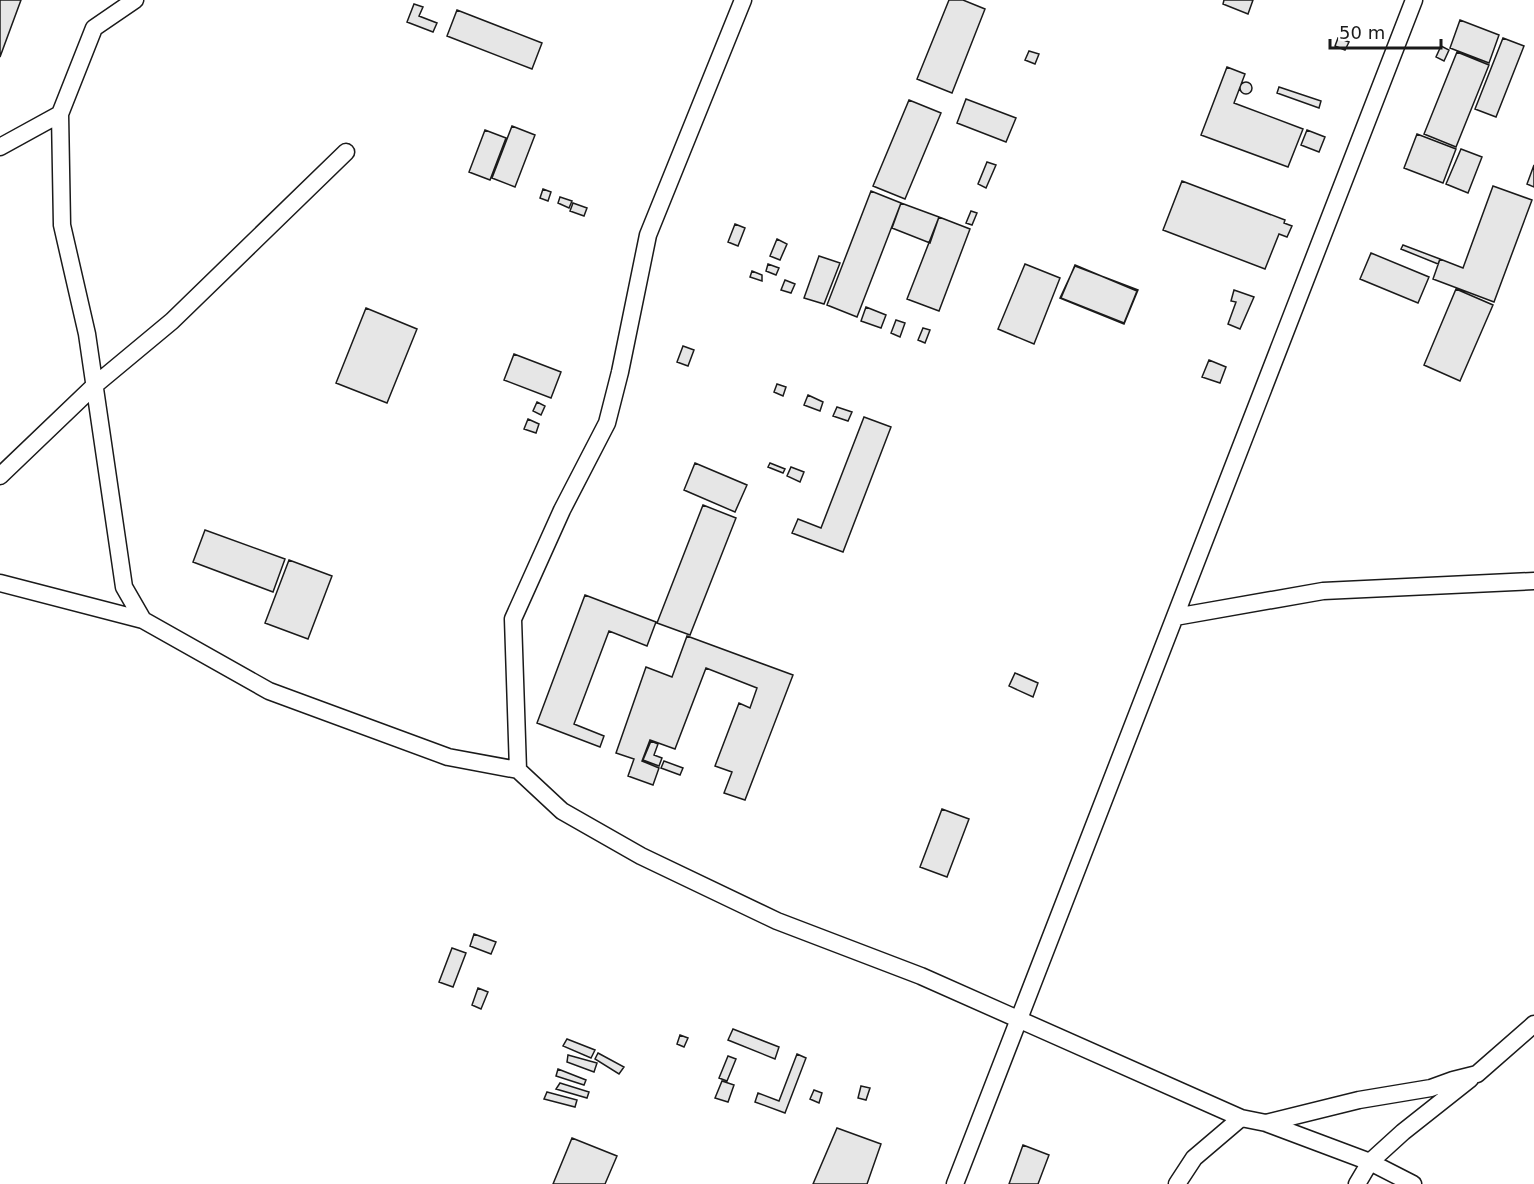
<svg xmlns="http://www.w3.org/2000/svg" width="1534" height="1184" font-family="'DejaVu Sans',sans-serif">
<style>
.building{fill:#e6e6e6;stroke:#1a1a1a;stroke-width:1.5}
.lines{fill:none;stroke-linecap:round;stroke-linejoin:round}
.minor-casing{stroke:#1a1a1a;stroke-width:19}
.minor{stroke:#fff;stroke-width:16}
</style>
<rect width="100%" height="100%" fill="#fff"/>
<path class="building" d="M0 0H21L0 57Z
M949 0H963L985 9 952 93 917 79Z
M1224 0H1253L1248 14 1223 4Z
M414 4 423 7 419 16 437 23 433 32 407 22Z
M457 10 542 43 532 69 447 36Z
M1460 20 1499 35 1489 63 1450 48Z
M1338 38 1349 42 1345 50 1335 46Z
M1503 38 1524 46 1496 117 1475 109Z
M1441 46 1449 50 1444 61 1436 57Z
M1029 51 1039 54 1035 64 1025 60Z
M1457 52 1489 65 1456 147 1424 134Z
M1227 67 1245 74 1234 103 1303 129 1288 167 1201 135Z
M1240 88a6 6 0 1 1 12 0a6 6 0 1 1-12 0Z
M1279 87 1321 101 1319 108 1277 93Z
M966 99 1016 118 1006 142 957 123Z
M909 100 941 113 905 199 873 186Z
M512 126 535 135 515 187 492 178Z
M485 130 506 138 490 180 469 172Z
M1307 130 1325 137 1319 152 1301 145Z
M1417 134 1456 149 1443 183 1404 168Z
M1461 149 1482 157 1468 193 1446 184Z
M987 162 996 165 986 188 978 184Z
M1534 165V187L1527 184Z
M1182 181 1285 220 1284 223 1292 226 1287 237 1279 234 1265 269 1163 230Z
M1493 186 1532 200 1494 302 1433 279 1440 259 1463 268Z
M543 189 551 192 548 201 540 198Z
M871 191 901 203 857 317 827 305Z
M560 197 572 201 569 208 558 203Z
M573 203 587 208 584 216 570 211Z
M901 203 939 217 930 243 892 228Z
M971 211 977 213 972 225 966 223Z
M939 217 970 229 939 311 907 299Z
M735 224 745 228 738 246 728 242Z
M777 239 787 244 780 260 770 256Z
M1403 245 1440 259 1438 264 1401 249Z
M1371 253 1429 277 1418 303 1360 279Z
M819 256 840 263 824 304 804 298Z
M768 264 779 268 776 275 766 271Z
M1025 264 1060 278 1034 344 998 329Z
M1075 265 1137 291 1124 323 1061 298Z
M1075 266 1138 290 1124 324 1060 298Z
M752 271 762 275V281L750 277Z
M785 280 795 284 791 293 781 290Z
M1456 289 1493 305 1460 381 1424 365Z
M1234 290 1254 297 1240 329 1228 324 1236 302 1231 301Z
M866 307 886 315 881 328 861 321Z
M366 308 417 329 387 403 336 383Z
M896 320 905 323 900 337 891 333Z
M923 328 930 330 925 343 918 340Z
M683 346 694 350 688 366 677 362Z
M514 354 561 372 551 398 504 380Z
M1209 360 1226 367 1220 383 1202 377Z
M777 384 786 387 783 396 774 392Z
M808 395 823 402 820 411 804 405Z
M537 402 545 406 541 415 533 411Z
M837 407 852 412 848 421 833 416Z
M864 417 891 427 843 552 792 533 798 519 821 528Z
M528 419 539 424 536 433 524 429Z
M695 463 747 485 735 512 684 490Z
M770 463 785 469 783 473 768 467Z
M791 467 804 472 800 482 787 476Z
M703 505 736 518 690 635 657 623Z
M205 530 285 559 273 592 193 562Z
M289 560 332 576 308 639 265 623Z
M585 595 656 622 647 646 609 631 574 724 604 736 600 747 537 723Z
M687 636 793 675 745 800 724 793 732 772 715 766 739 703 750 708 757 688 706 668 675 749 650 740 642 761 659 768 653 785 628 776 634 759 616 753 646 667 672 677Z
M1015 673 1038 683 1033 697 1009 686Z
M651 741 658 744 654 755 662 758 659 766 643 760Z
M664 761 683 768 680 775 661 768Z
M942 809 969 819 947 877 920 867Z
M474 934 496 942 491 954 470 946Z
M452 948 466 953 453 987 439 982Z
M478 988 488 992 481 1009 472 1005Z
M733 1029 779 1047 775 1059 728 1040Z
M680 1035 688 1038 684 1047 677 1044Z
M567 1039 595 1050 591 1058 563 1046Z
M598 1053 624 1067 619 1074 595 1059Z
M797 1054 806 1058 785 1113 755 1102 758 1093 779 1101Z
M568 1055 597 1063 594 1072 567 1062Z
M728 1056 736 1059 727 1081 719 1078Z
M558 1069 586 1080 584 1085 556 1076Z
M722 1081 734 1085 728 1102 715 1098Z
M560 1083 589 1092 587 1098 556 1089Z
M861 1086 870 1088 866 1100 858 1098Z
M814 1090 822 1093 819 1103 810 1099Z
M547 1092 577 1100 575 1107 544 1099Z
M837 1128 881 1144 867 1184H813Z
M572 1138 617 1156 605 1184H553Z
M1023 1145 1049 1155 1038 1184H1009Z"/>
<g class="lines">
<defs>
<path id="minor" d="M60 114 62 225 87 334 124 587 143 620
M0 147 60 114 94 28 135 0
M0 476 95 385 172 321 346 152
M0 583 143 620 269 691 448 757 518 770 562 811 641 856 777 921 921 976 1241 1118 1266 1123 1370 1162 1413 1184
M1175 617 1323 591 1534 581
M518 770 513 619 562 510 607 423 620 372 648 235 743 0
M1266 1123 1359 1100 1431 1088 1453 1080 1477 1074 1534 1024
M955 1184 1414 0
M1177 1184 1194 1158 1241 1118
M1357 1184 1370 1162 1403 1132 1470 1079"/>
</defs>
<use href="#minor" class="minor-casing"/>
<use href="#minor" class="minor"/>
</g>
<path d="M1330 39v9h111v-9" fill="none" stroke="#1a1a1a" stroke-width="3"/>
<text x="1339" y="39" font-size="18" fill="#1a1a1a" stroke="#ffffff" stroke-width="4.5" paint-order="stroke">50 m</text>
</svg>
